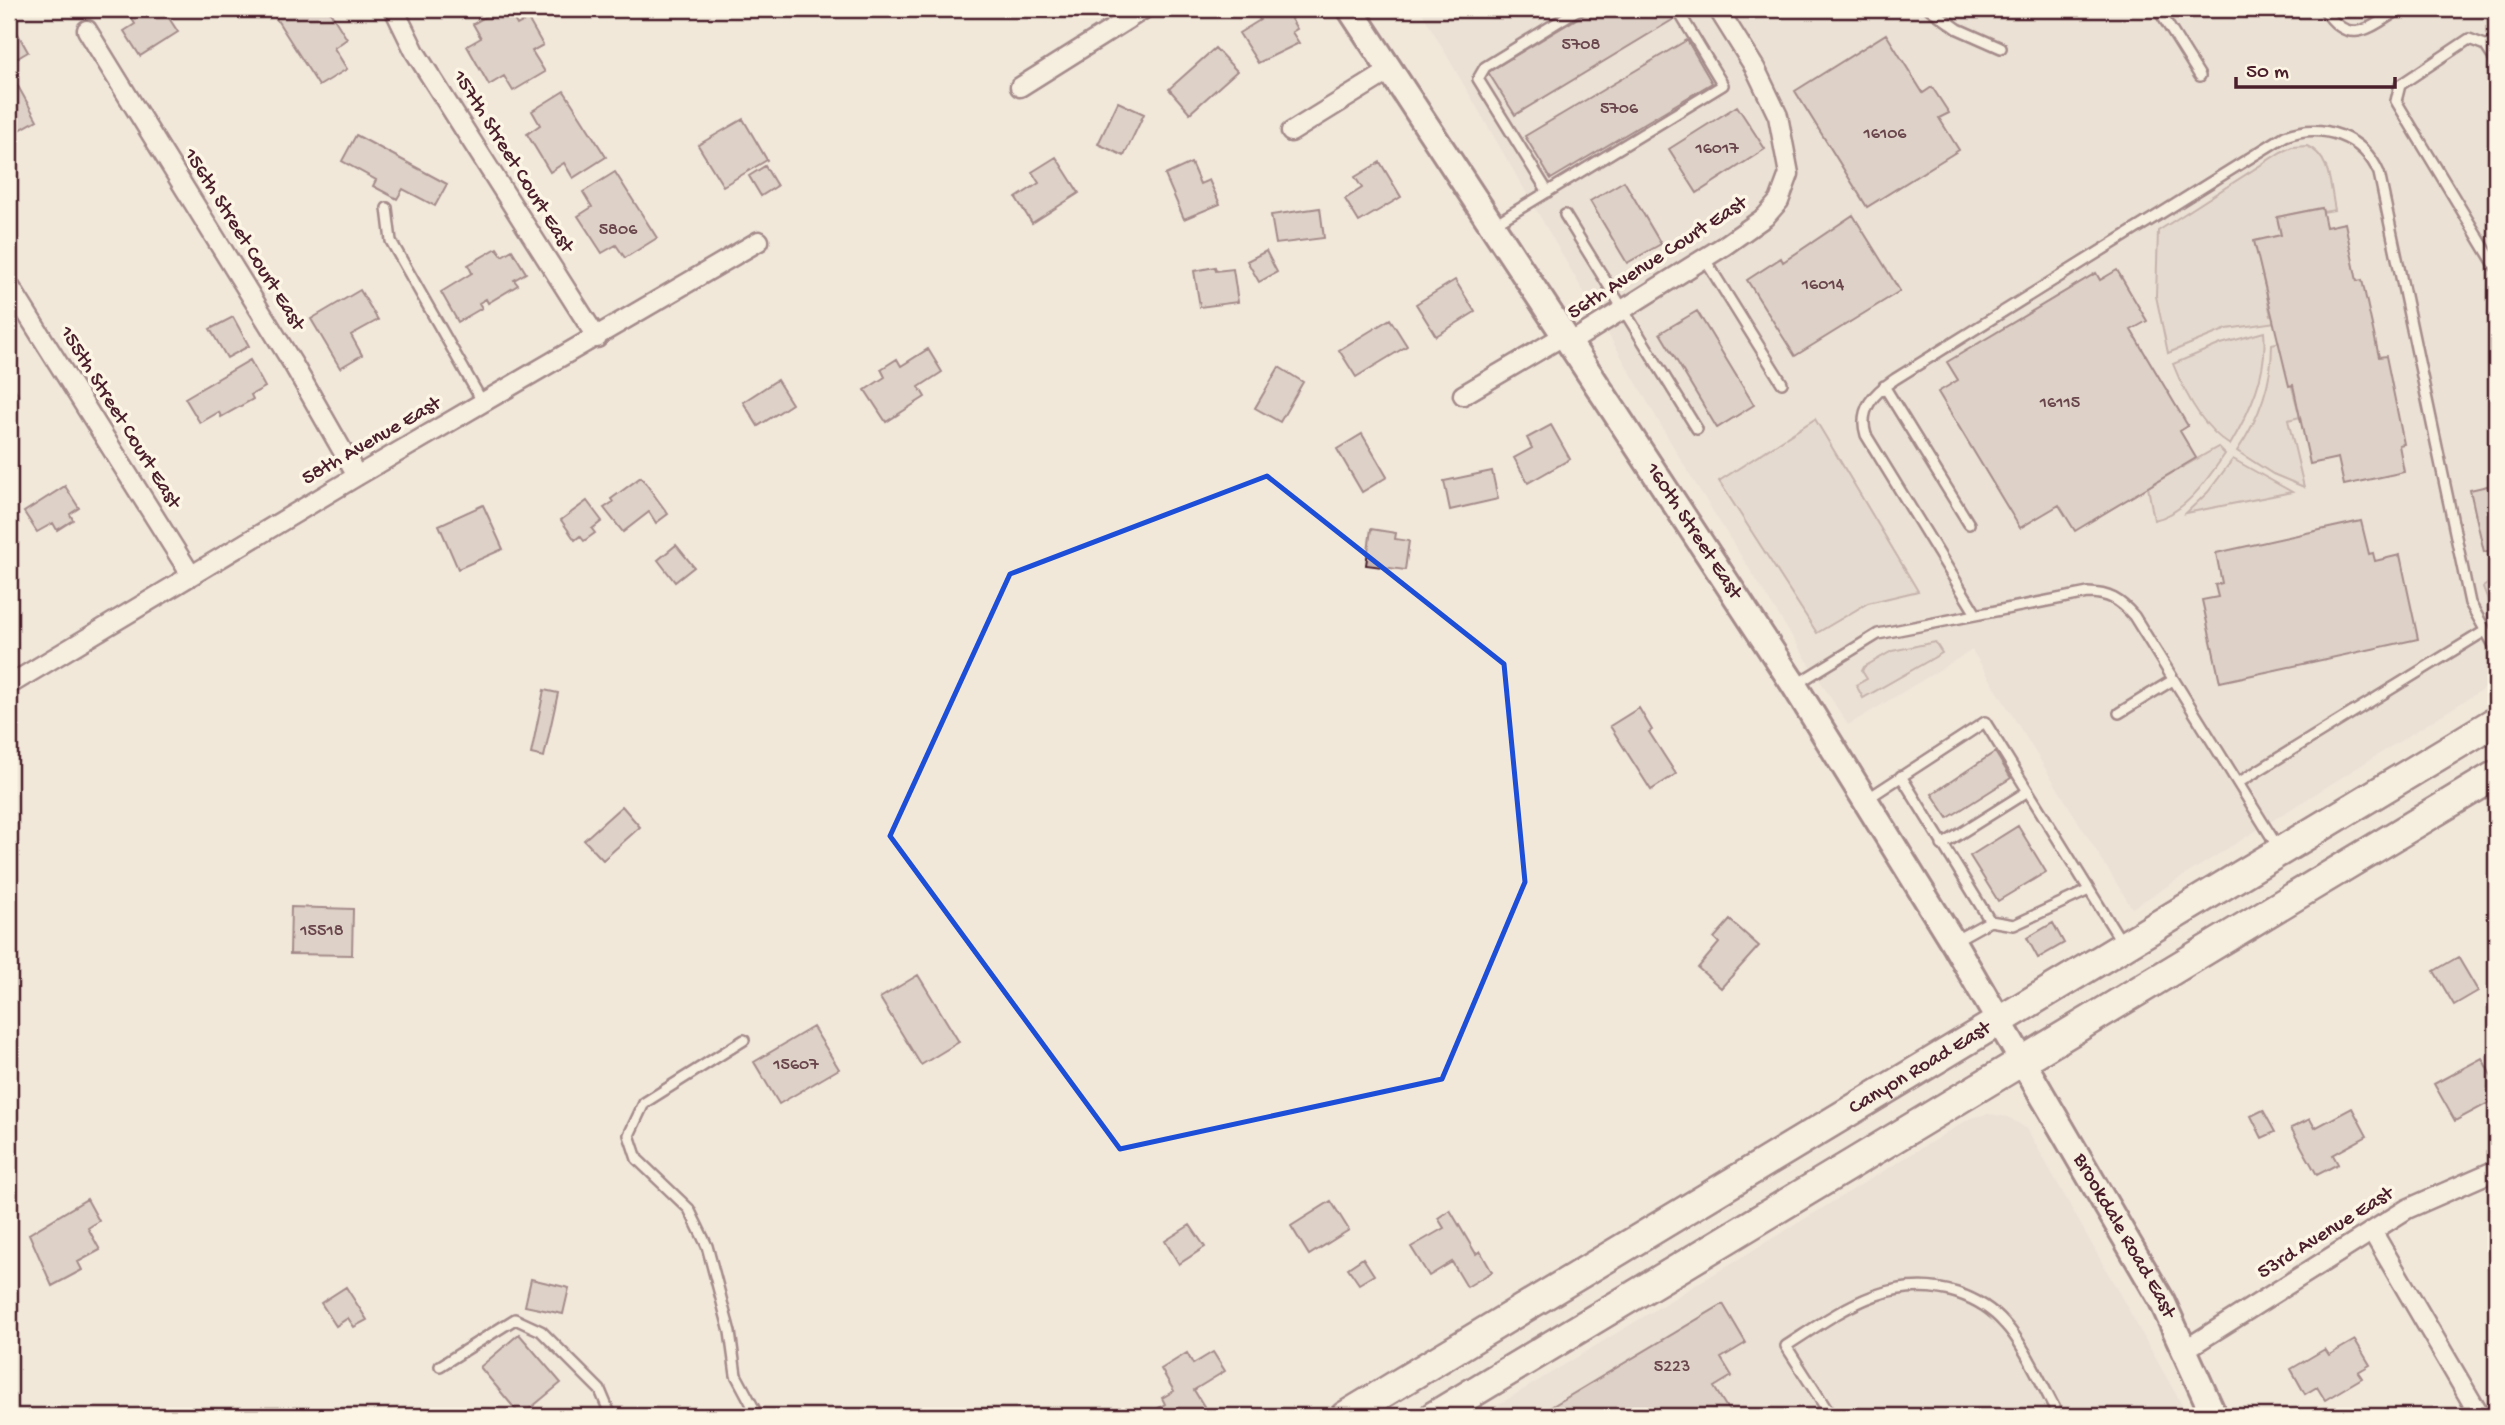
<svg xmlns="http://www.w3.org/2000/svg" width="2505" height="1425" font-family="'Gochi Hand',sans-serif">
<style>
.built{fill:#e4d9cd}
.green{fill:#d8cac0;stroke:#917476;stroke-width:2}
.building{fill:#c7b6af;stroke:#4a1f2b;stroke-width:2}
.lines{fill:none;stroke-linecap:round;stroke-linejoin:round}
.lane-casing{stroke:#4a1f2b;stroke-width:14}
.street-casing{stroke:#4a1f2b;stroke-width:23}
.secondary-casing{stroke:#4a1f2b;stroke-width:30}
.primary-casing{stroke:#4a1f2b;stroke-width:33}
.lane{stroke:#fcf5e5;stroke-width:9}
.street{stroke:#fcf5e5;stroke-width:18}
.secondary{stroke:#fcf5e5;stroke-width:24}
.primary{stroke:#fcf5e5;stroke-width:28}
.marked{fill:none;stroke:#1d4ed8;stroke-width:5;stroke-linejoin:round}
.labels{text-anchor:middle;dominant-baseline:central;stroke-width:7;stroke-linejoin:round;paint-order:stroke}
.number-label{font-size:18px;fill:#69454c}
.street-label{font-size:21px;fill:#4a1f2b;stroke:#fcf5e5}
</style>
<rect width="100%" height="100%" fill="#f1e8da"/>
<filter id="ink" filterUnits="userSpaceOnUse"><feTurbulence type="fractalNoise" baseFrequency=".0143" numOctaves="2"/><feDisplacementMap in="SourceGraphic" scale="14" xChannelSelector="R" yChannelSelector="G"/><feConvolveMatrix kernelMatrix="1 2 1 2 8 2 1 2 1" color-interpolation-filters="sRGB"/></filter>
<g filter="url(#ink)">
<path class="built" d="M1420 9H2496V681L2132 908 1972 650 1848 725 1687 470Z
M1988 1114 2008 1117 2027 1129 2188 1416H1480L1971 1118Z"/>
<path class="green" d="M2307 146C2331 156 2330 187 2335 210L2323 212 2321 208 2277 217 2281 235 2255 241 2271 316H2275L2276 322 2227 329 2168 353 2156 296 2158 231 2281 152 2292 147Z
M2264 332C2268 373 2250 411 2230 445 2203 428 2185 394 2173 364L2221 344Z
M2280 342 2300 417 2288 420 2304 487 2273 474 2237 451C2259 419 2272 383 2272 344Z
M1815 419 1918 591 1868 603 1817 633 1719 481Z
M2218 447 2225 454C2208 478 2185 514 2154 520L2148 487Z
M2233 459 2292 492 2186 513 2208 492Z
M2496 578V620L2483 587Z
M1935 642 1942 653 1863 698 1856 685 1867 679 1862 671 1864 667 1892 651Z"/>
<path class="building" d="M126 9H163L178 32 140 56 124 31 135 24Z
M270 9H328L347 39 334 48 347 69 319 86Z
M499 9H508L517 25 528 19 543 45 532 51 545 72 513 91 504 76 489 85 467 46 481 38 473 24Z
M1253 9H1285L1297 29 1292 32 1299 43 1258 63 1239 33 1260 20Z
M1593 9H1668L1674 19 1515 115 1488 72Z
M9 18 28 52 9 63Z
M1886 34 1923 93 1932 87 1949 113 1939 118 1959 150 1867 207 1795 91Z
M1687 40 1712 83 1551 179 1525 136Z
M1215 48 1237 71 1190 113 1169 89Z
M10 72 37 120 9 136V73Z
M564 91 606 157 573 178 564 163 550 172 527 134 540 125 532 111Z
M1118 102 1144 114 1124 156 1098 144Z
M1737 106 1765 149 1697 193 1669 149Z
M743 119 767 160 723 186 698 145Z
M356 135 447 184 435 206 403 189 397 199 373 186 376 180 342 161Z
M1056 157 1079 193 1032 223 1016 198 1039 183 1032 172Z
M1380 162 1401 197 1359 222 1345 199 1362 188 1355 177Z
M1191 163 1200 184 1209 180 1220 204 1184 219 1165 175Z
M765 166 777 186 761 196 749 176Z
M615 172 657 238 625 258 616 245 602 253 578 216 592 207 583 192Z
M1624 181 1661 244 1627 263 1590 201Z
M1320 208 1324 238 1276 244 1271 215Z
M2322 208 2326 227 2345 223 2357 281 2362 280 2379 357 2386 356 2404 444 2399 445 2404 472 2344 485 2338 458 2310 464 2293 385 2289 386 2254 241 2281 235 2277 217Z
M1853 215 1900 291 1795 356 1747 280 1781 258 1783 262Z
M497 248 502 256 512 250 526 273 514 280 518 285 488 303 486 299 479 303 482 308 458 322 441 292 472 273 468 265Z
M1266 251 1277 272 1259 282 1247 261Z
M1215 267 1216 271 1233 269 1238 302 1200 307 1194 271Z
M2117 270 2147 321 2131 330 2188 426 2180 431 2196 458 2075 531 2059 505 2020 528 1938 392 1958 380 1947 362 2096 273 2100 280Z
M1455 280 1475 312 1436 336 1416 304Z
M360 290 378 320 351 335 362 355 340 368 311 319Z
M1697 311 1754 405 1717 428 1660 333Z
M233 317 249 346 227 358 210 329Z
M1390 319 1407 346 1356 377 1339 350Z
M928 349 942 372 919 387 925 397 886 422 865 390 885 377 881 369 897 359 901 366Z
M250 360 265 387 251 395 253 399 221 417 219 412 200 423 185 398Z
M1279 367 1303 382 1280 422 1255 408Z
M9 377 18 395 9 400Z
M777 380 792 404 758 426 743 402Z
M1551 425 1570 459 1528 483 1514 458 1532 448 1527 438Z
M1362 434 1387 477 1362 492 1337 449Z
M1492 471 1498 499 1450 510 1444 481Z
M641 477 668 514 656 523 649 512 623 532 604 508 613 502 611 499Z
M2496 484V549L2484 552 2470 490Z
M65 486 79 508 70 514 73 520 57 530 53 523 37 532 24 512Z
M587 501 602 521 592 529 595 533 584 541 580 536 575 540 561 520Z
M483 505 503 549 458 569 439 525Z
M2361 521 2369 554 2373 553 2375 561 2400 555 2418 639 2220 682 2202 600 2218 597 2215 585 2222 583 2216 553Z
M1371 529 1396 533 1395 539 1409 541 1405 570 1366 565Z
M676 545 694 567 675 582 658 560Z
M544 690 558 693 544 757 531 754Z
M1639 708 1652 730 1649 732 1676 774 1651 790 1610 726Z
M1995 752 2011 778 1948 818 1932 794Z
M622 806 640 827 603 860 584 840Z
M2018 826 2046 872 1998 901 1970 856Z
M291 907 353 909 352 955 290 954Z
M1730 920 1759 946 1721 988 1698 968 1719 943 1714 938Z
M2053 923 2064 943 2038 958 2027 938Z
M2458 957 2478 991 2454 1005 2434 971Z
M918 975 959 1042 921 1065 880 998Z
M813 1027 839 1069 779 1104 754 1062Z
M2482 1058 2496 1085V1099L2455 1121 2434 1084Z
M2352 1108 2367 1136 2333 1155 2338 1164 2317 1175 2291 1128 2310 1119 2315 1128Z
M2263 1110 2275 1132 2262 1138 2251 1116Z
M87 1199 99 1221 88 1228 100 1250 78 1262 82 1270 52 1286 29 1234Z
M1331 1201 1349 1230 1309 1255 1291 1226Z
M1450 1210 1476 1254 1480 1251 1492 1272 1467 1287 1452 1262 1429 1276 1411 1247 1444 1228 1438 1218Z
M1190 1225 1205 1247 1179 1264 1165 1241Z
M1363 1258 1374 1275 1359 1284 1348 1268Z
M531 1279 569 1288 563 1314 525 1306Z
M346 1287 367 1320 354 1327 348 1318 336 1326 321 1303Z
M2496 1288V1306L2489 1292Z
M1723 1304 1746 1343 1721 1358 1732 1376 1714 1387 1732 1416H1536Z
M519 1334 561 1383 521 1416 480 1367Z
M2355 1340 2370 1365 2358 1372 2362 1378 2325 1400 2317 1387 2305 1394 2291 1369 2325 1349 2329 1355Z
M1213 1352 1225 1371 1194 1390 1210 1416H1152L1150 1413 1165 1404 1162 1398 1174 1391 1161 1369 1187 1353 1193 1364Z"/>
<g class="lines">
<defs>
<path id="lane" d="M1930 9 1958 29 2001 48
M2158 9 2200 76
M2324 9C2349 48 2369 28 2400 9
M2496 62 2485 45 2469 39 2400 85 2396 101 2496 267
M1548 192 1478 79 1485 67 1579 9
M387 208 391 241 483 403
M1565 215 1697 429
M1493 225 1723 85 1677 9
M1704 258 1782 383
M1884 386 1969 524
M1976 614 1866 435C1858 409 1874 393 1895 379L2285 136C2322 122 2363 136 2379 173L2470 603 2496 649
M1795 685 1878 634 2088 593C2109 593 2120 600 2134 616L2279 849
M2119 713 2173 680
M1901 776 1990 921 1954 941
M2238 783 2485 631
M1867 799 1985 722 2121 941
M1942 845 2028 791
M1990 921 2014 925 2089 890
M744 1040 644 1103 629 1135 637 1159 689 1209 707 1246 730 1332 736 1375 758 1416
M440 1366 515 1319 541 1331 600 1390 611 1416
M1831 1416 1786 1346C1839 1312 1890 1272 1957 1293 1975 1299 1993 1310 2005 1324 2025 1345 2044 1390 2059 1416"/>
<path id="street" d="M394 9 415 52 597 338
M87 30 293 364 357 476
M1020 87 1144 9
M1291 132 1391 70
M9 285 191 575
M1568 344 1724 246 1765 217 1779 201 1789 174 1778 116 1755 68 1718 9
M1463 395 1563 336
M9 685 357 476 759 241
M2372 1231 2480 1416
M2186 1349 2407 1209 2496 1170"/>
<g id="secondary">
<path id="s1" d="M1350 9 1794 685 1953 942 2162 1301 2214 1416"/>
</g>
<g id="primary">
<path id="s2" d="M1345 1416 2496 721"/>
<path d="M1434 1416 2496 775"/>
</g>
</defs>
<use href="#lane" class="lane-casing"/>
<use href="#street" class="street-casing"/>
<use href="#secondary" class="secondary-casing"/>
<use href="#primary" class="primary-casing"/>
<use href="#lane" class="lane"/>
<use href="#street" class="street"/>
<use href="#secondary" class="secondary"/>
<use href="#primary" class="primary"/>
</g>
</g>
<path d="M0 0H2505V1425H0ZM1267 476 1504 664 1525 882 1442 1079 1120 1149 890 836 1010 574Z" fill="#f1e8da" fill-opacity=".55" fill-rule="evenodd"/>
<path class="marked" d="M1267 476 1504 664 1525 882 1442 1079 1120 1149 890 836 1010 574Z"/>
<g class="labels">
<g class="number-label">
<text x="1581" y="45">5708</text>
<text x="1619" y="109">5706</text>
<text x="1885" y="134">16106</text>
<text x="1717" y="149">16017</text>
<text x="618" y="230">5806</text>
<text x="1823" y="285">16014</text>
<text x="2060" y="403">16115</text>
<text x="322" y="931">15518</text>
<text x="796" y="1065">15607</text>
<text x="1672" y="1367">5223</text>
</g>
<g class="street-label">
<text transform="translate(512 162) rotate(58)">157th Street Court East</text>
<text transform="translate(243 240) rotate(58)">156th Street Court East</text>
<text transform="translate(1658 259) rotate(-33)">56th Avenue Court East</text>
<text transform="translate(119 418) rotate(58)">155th Street Court East</text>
<text transform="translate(372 442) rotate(-30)">58th Avenue East</text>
<text stroke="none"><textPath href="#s1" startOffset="625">160th Street East</textPath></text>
<text stroke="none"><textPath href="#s2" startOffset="672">Canyon Road East</textPath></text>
<text transform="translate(2326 1234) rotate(-32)">53rd Avenue East</text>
<text stroke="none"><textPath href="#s1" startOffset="1451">Brookdale Road East</textPath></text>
</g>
</g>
<rect width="2505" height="1425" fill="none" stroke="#fcf5e5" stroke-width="35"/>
<rect x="18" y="18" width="2470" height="1390" fill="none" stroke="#4a1f2b" stroke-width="2.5" filter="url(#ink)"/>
<path d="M2236 77v10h159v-10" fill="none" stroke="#4a1f2b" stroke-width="3.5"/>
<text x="2246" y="77" font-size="21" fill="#4a1f2b" stroke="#fcf5e5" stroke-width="5" paint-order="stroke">50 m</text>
</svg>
